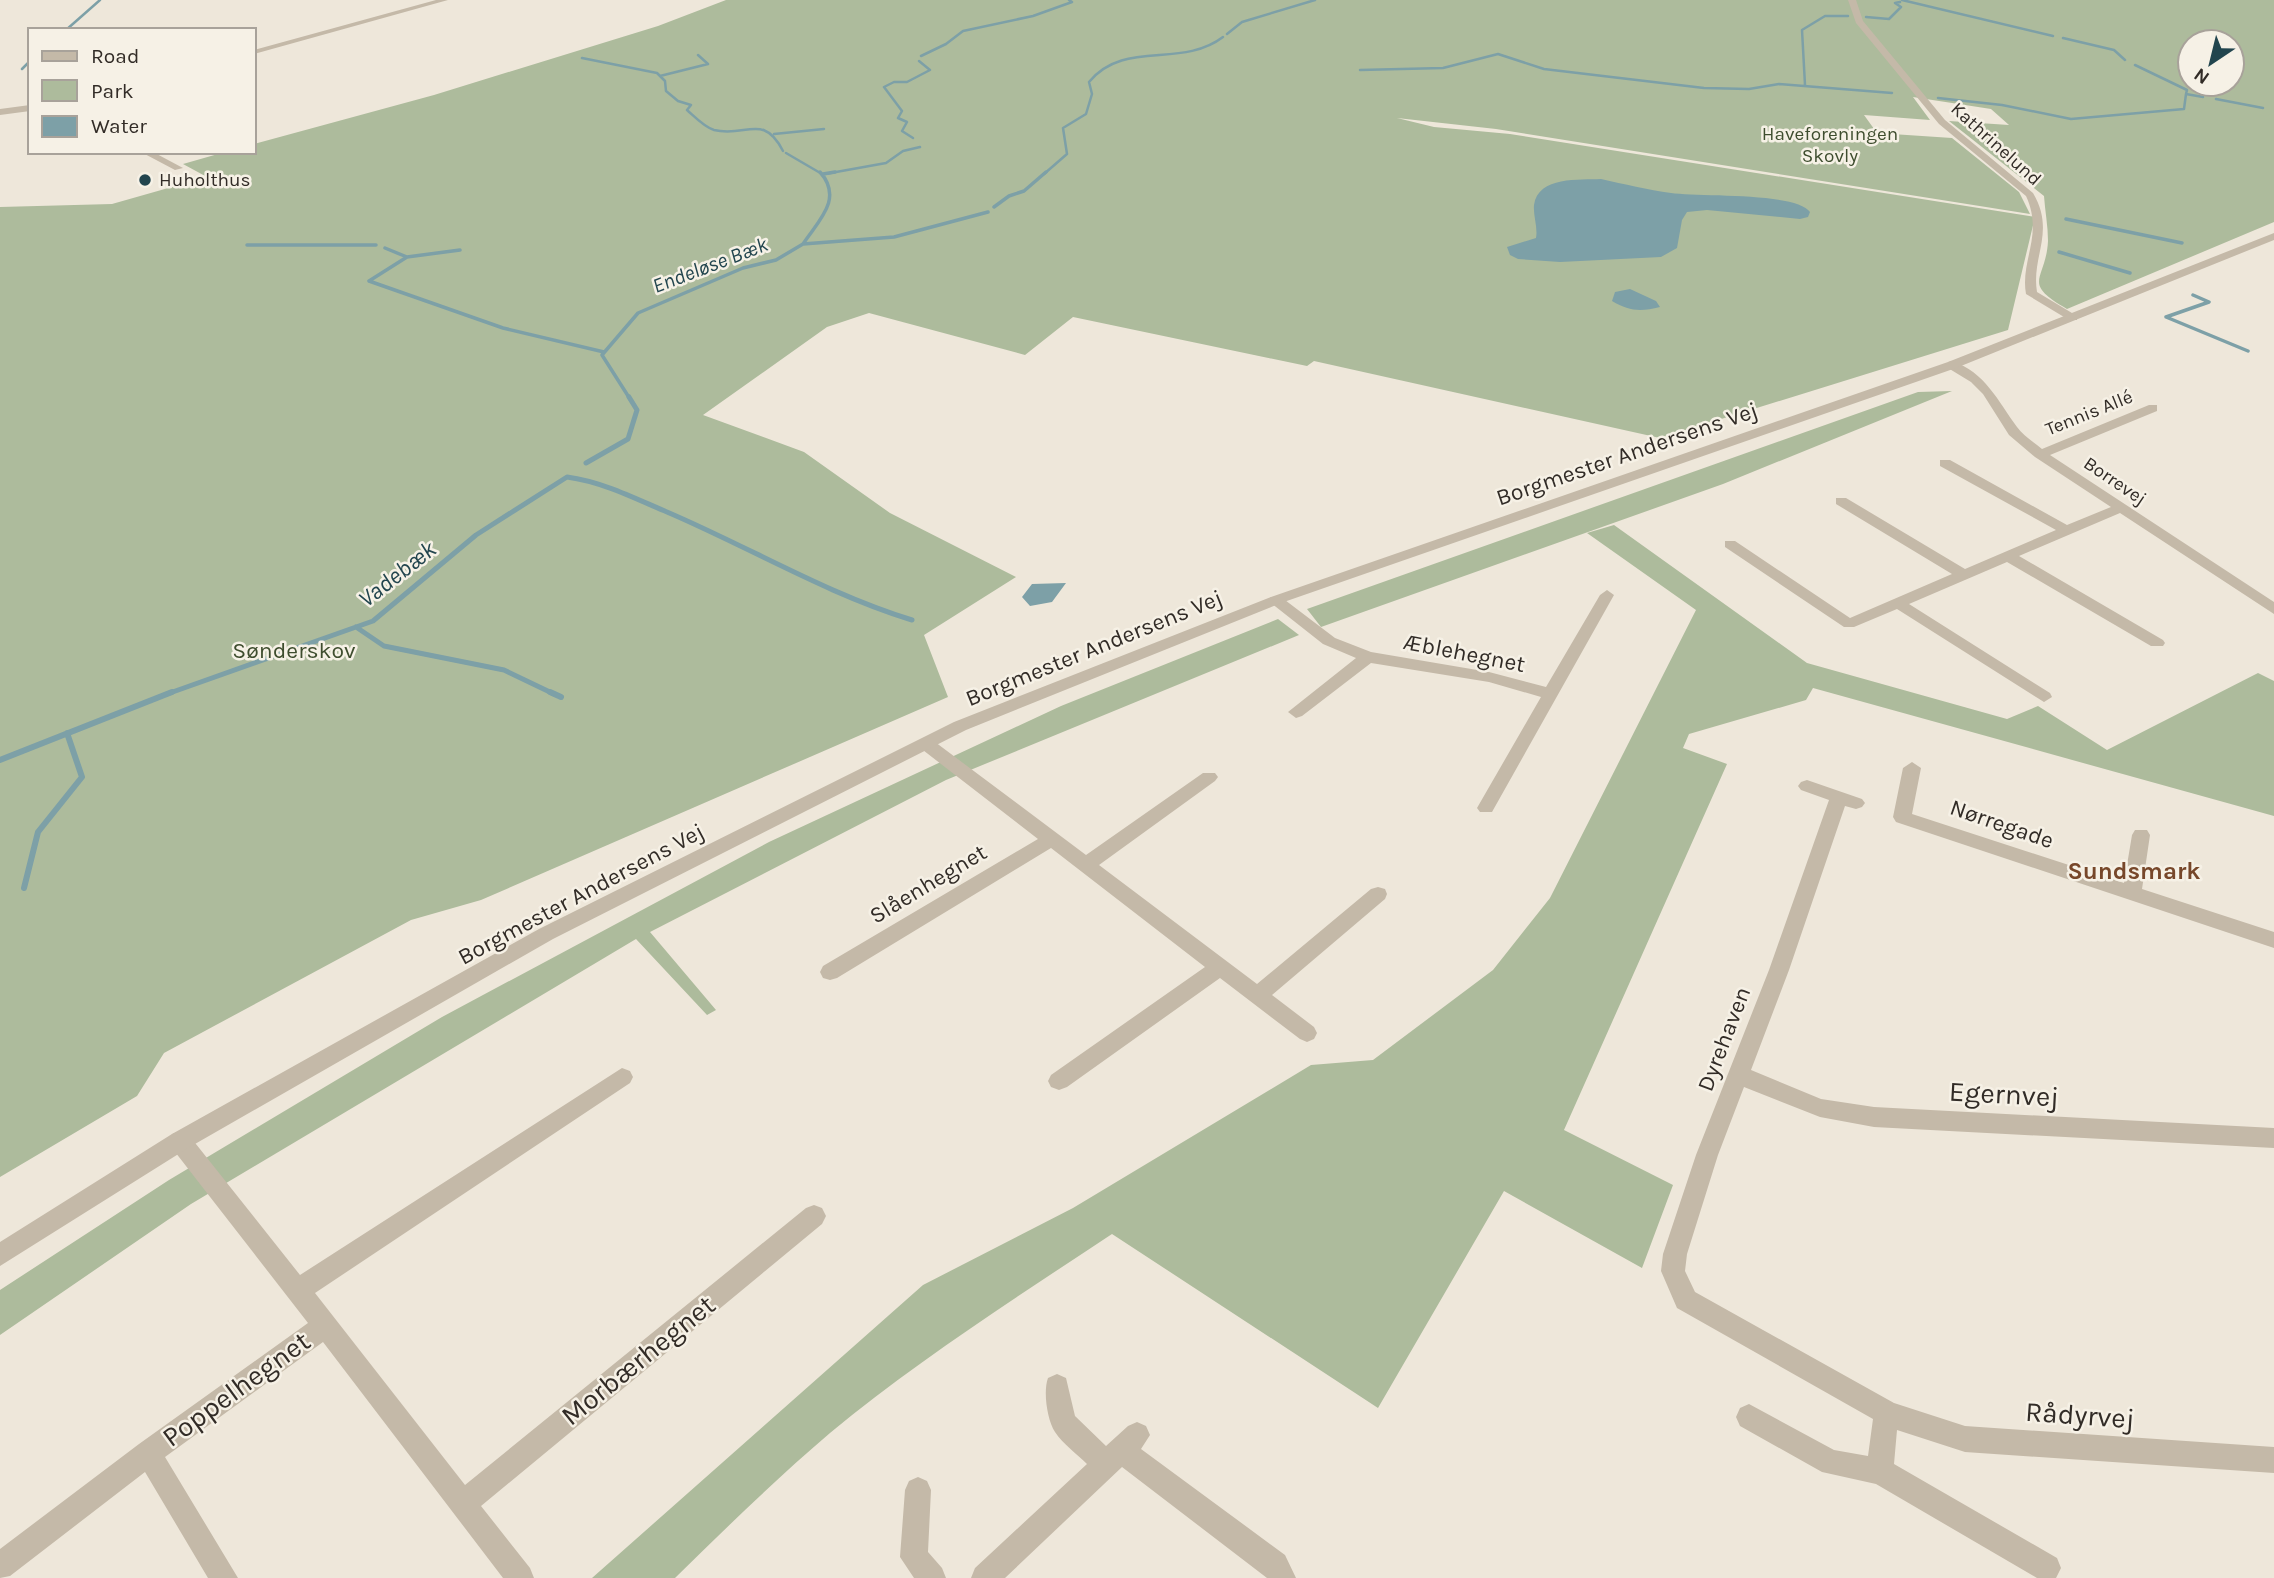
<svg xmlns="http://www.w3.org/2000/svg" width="2274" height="1578" font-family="Karla,sans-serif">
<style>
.green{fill:#adbb9c;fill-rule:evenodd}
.water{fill:#7da0a7}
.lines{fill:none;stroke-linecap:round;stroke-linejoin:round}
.stream-far3{stroke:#7da0a7;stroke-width:2.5}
.stream-far2{stroke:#7da0a7;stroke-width:3.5}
.stream-far1{stroke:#7da0a7;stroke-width:5}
.stream{stroke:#7da0a7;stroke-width:6}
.minor{fill:#c4b9a8;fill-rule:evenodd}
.tertiary{fill:#c4b9a8;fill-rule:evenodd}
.poi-dot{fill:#22454e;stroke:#f6f1e6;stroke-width:2.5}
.labels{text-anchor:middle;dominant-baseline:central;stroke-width:5;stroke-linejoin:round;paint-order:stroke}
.far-park-label{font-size:19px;fill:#3e4d2e;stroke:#f6f1e6}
.far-street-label{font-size:19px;fill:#322c27;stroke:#f6f1e6}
.far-poi-label{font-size:19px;fill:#322c27;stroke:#f6f1e6;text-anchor:start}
.far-water-label{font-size:21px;font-style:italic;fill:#22454e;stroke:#f6f1e6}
.street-label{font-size:23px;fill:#322c27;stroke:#f6f1e6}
.park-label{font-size:23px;fill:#3e4d2e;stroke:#f6f1e6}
.water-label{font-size:24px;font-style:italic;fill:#22454e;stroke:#f6f1e6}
.neighbourhood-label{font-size:24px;font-weight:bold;fill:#77472a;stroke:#f6f1e6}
.near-street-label{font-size:28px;fill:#322c27;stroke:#f6f1e6}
</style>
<rect width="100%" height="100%" fill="#eee7da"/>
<path class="green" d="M726 0H2274V222L2067 309C2020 282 2046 281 2048 241 2048 226 2045 211 2044 196L1949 121 2009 125 1991 109 1913 97 1930 120 1864 115 1877 133 1952 138 2019 192 2030 214 1496 129 1397 118 1434 127 1510 134 2035 217 2008 330 1660 438 1314 361 1307 366 1073 317 1025 355 869 313 827 327 703 415 804 452 890 513 1016 577 924 635 948 697 481 900 411 920 164 1053 137 1096 0 1177V207L112 204 207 177 183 164 225 152H254V144L434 95 658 26ZM2190 42H2232V84H2190Z
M1952 391 1723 484 1321 627 1307 609 1918 392Z
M1614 525 1807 663 2007 719 2038 706 2107 750 2258 673 2274 681V816L1813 688 1806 700 1689 734 1683 748 1727 764 1564 1130 1673 1185 1642 1268 1504 1191 1378 1408 1112 1234C1017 1297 918 1360 830 1433 776 1479 725 1529 675 1578H592L923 1285 1073 1208 1311 1065 1373 1060 1493 970 1550 898 1696 610 1587 533Z
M1278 619 1299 635 946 780 650 932 716 1010 707 1015 636 939 191 1204 0 1335V1290L169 1180 442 1017 769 842 1061 706Z"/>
<path class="water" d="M1601 179C1624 184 1648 190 1671 193 1697 197 1797 192 1810 212L1808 217 1800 219 1707 210 1687 212 1682 220 1677 248 1661 257 1560 262 1518 259 1510 255 1507 247 1536 238C1538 227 1533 216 1534 205 1538 176 1580 180 1601 179Z
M1630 289 1656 301 1660 307C1640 312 1629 311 1612 301L1615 292Z
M1066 583 1052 602 1030 606 1022 597 1032 584Z"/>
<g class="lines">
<path class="stream-far3" d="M1902 0 2053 36
M1866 17 1889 19 1901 7 1895 3 1900 2
M66 30 100 0
M1227 34 1242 22 1315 0
M2063 38 2114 50 2125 60
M921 56 946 44 963 31 1033 16 1072 2 1069 0
M582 58 657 73 665 81 666 91 678 101 691 105 687 110C695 117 704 127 714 130 746 138 763 112 783 151
M2135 65 2187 90 2186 94
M22 69 30 61
M1360 70 1443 68 1498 54 1544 69 1704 88 1749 89 1779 84 1892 93
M660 76 708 64 698 55
M1805 85 1802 30 1825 16H1848
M1938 98 2002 105 2071 119 2184 109 2186 94 2203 97
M2216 99 2263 108
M774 134 824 129
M913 138 902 131 907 122 898 118 902 111 884 87 894 82H907L930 70 919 61
M786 153 822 174
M825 174 886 163 903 151 920 147
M1044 174 1067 154 1063 128 1086 114 1092 94 1089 82C1124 39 1181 69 1223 37"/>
<path class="stream-far2" d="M823 174 835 172
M994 207 1009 196 1024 191 1046 172
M2066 219 2182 243
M803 244C818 221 844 199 820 172
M247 245H376
M2059 252 2130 273
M407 257 460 250
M369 281 503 328 604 352
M369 281 407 257 385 248
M2193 295 2209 302 2166 317 2248 351
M630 399 602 355 638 313 743 268 776 260 803 244 894 237 988 212"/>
<path class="stream-far1" d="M586 463 628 439 637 410 629 397
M356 627 384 646 504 670 554 694
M167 694 373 621 476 535 567 477C603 482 634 498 667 512 749 547 827 594 912 620"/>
<path class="stream" d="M550 692 561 697
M0 760 172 692
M24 888 38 832 82 777 67 733"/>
<path class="minor" d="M436 0H448L254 54V50Z
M1848 0H1856L1863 21 1945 120 2033 193C2056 232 2031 256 2037 292L2077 316V320H2069L2026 294C2020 260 2044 235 2026 196L1939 124 1856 23Z
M30 105V111L0 115V109Z
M141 152H153L183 168 175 170Z
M1952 361C1985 372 1998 401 2017 427 2023 435 2033 442 2042 449L2149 405H2157V411L2050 455 2274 602V614L2120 513 2019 556 2163 640 2165 643 2163 646H2151L2007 562 1909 604 2050 693 2052 697 2044 702 1897 609 1854 627H1844L1725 547V541H1735L1850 618 1952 574 1836 504V498H1846L1965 569 2056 530 1940 466V460H1950L2067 525 2111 507 2035 457 2009 435 1983 394 1971 382 1948 368V362Z
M1607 590 1614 595 1492 812H1480L1477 808 1541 697 1489 682 1371 663 1302 716 1296 718 1288 712 1356 658 1323 644 1271 603 1268 600 1271 597H1281L1335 638 1371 652 1489 672 1546 687 1600 595Z
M925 737 931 739 1086 855 1203 773H1215L1218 777 1215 781 1099 865 1257 984 1371 889 1378 887 1385 889 1387 894 1385 899 1272 995 1314 1027 1317 1033 1314 1039 1307 1042 1300 1039 1220 978 1067 1087 1059 1090 1051 1087 1048 1081 1051 1075 1205 967 1051 848 837 978 830 980 823 978 820 972 823 966 1038 839 919 747 917 743Z
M1912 762 1921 768 1912 814 2124 883 2132 835 2135 830H2147L2150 835 2142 889 2274 932V948L1896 822 1893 817 1903 768Z
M1807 780 1862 799 1865 803 1862 807 1856 809 1845 806 1789 970 1751 1070 1821 1099 1874 1107 2274 1128V1148L1874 1127 1820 1117 1744 1087 1718 1155 1687 1254 1685 1271 1695 1292 1894 1403 1965 1426 2274 1447V1473L1965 1452 1897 1430 1894 1464 2057 1558 2061 1568 2056 1578H2037L1876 1484 1822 1472 1740 1426 1736 1417 1740 1408 1749 1404 1834 1450 1868 1456 1873 1419 1677 1308 1661 1271 1663 1254 1696 1155 1769 970 1829 800 1801 790 1798 786 1801 782Z
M622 1068 630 1071 633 1077 630 1083 315 1293 465 1485 806 1208 814 1205 822 1208 826 1216 822 1224 481 1506 530 1568 534 1578H503L323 1342 165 1457 238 1578H208L145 1472 10 1576 0 1578V1549L139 1444 308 1323 172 1148 169 1141 172 1134 180 1131 188 1134 300 1275Z
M1057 1374 1066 1378 1075 1416 1106 1446 1128 1426 1137 1422 1146 1426 1150 1435 1141 1449 1285 1555 1296 1578H1267L1122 1467 1005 1578H971L975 1568 1087 1464C1077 1454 1063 1444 1055 1432 1047 1420 1043 1391 1048 1378Z
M918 1477 927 1481 931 1490 928 1552 942 1568 946 1578H914L900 1557 905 1490 909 1481Z"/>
<path class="tertiary" d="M2274 233V240L1956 368 1281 603 966 730 553 939 188 1148 0 1266V1242L172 1134 539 929 954 722 1271 597 1948 362Z"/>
</g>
<circle class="poi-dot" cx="145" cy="180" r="7"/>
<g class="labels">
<g class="far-park-label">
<text x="1830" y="134">Haveforeningen<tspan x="1830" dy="22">Skovly</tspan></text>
</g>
<g class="far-street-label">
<text transform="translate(1996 144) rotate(42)">Kathrinelund</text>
<text transform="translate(2089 413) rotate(-22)">Tennis Allé</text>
<text transform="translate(2115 481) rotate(34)">Borrevej</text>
</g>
<g class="far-poi-label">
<text x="159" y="180">Huholthus</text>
</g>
<g class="far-water-label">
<text transform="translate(710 265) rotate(-21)">Endeløse Bæk</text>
</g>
<g class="street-label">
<text transform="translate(1627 454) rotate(-19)">Borgmester Andersens Vej</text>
<text transform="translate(1094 648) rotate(-22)">Borgmester Andersens Vej</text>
<text transform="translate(1464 653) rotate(11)">Æblehegnet</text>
<text transform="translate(2002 824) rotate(19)">Nørregade</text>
<text transform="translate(928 884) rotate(-31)">Slåenhegnet</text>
<text transform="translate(581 894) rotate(-28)">Borgmester Andersens Vej</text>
<text transform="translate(1724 1039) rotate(-69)">Dyrehaven</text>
</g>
<g class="park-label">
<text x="294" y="650">Sønderskov</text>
</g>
<g class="water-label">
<text transform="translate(397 574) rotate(-38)">Vadebæk</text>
</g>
<g class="neighbourhood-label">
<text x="2134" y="871">Sundsmark</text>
</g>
<g class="near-street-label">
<text transform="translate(2004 1094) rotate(3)">Egernvej</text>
<text transform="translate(638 1360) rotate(-39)">Morbærhegnet</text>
<text transform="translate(236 1389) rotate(-36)">Poppelhegnet</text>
<text transform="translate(2080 1415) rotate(4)">Rådyrvej</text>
</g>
</g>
<rect x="28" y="28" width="228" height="126" fill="#f6f1e6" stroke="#a8a29a" stroke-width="2"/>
<rect x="42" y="51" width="35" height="10" fill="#c4b9a8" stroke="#a8a29a" stroke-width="2"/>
<text x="91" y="63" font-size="21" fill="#322c27">Road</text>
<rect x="42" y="80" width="35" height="21" fill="#adbb9c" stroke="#a8a29a" stroke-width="2"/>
<text x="91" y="98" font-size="21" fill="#322c27">Park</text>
<rect x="42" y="116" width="35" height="21" fill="#7da0a7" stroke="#a8a29a" stroke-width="2"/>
<text x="91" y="133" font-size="21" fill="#322c27">Water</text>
<g transform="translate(2211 63) rotate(215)"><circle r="33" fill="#f6f1e6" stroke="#a8a29a" stroke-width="2"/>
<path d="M0-5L12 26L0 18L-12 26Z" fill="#22454e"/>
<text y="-10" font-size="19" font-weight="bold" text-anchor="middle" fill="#322c27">N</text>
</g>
</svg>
